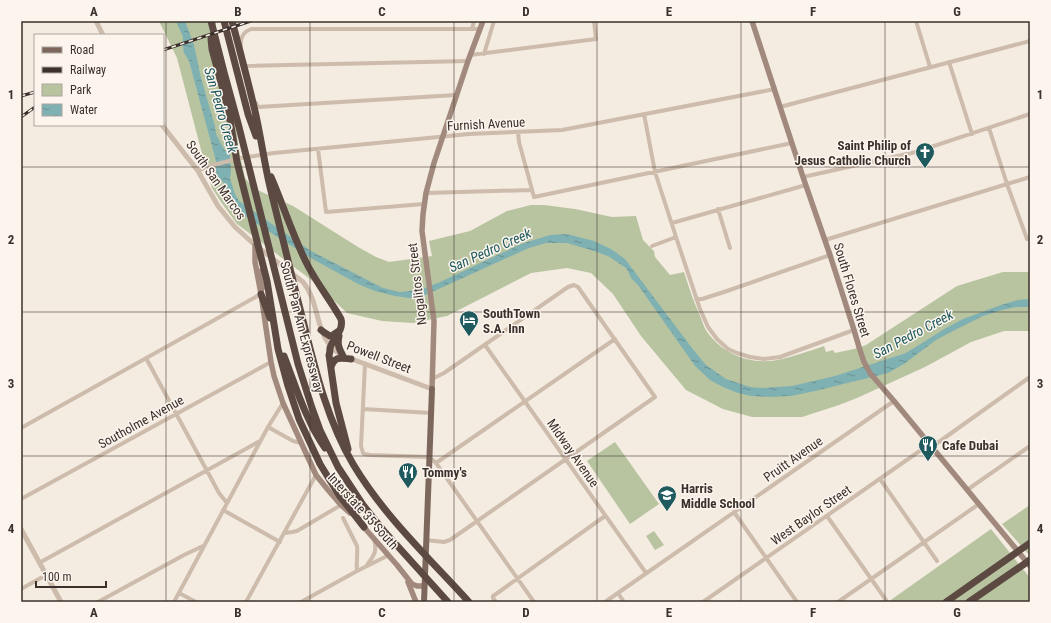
<svg xmlns="http://www.w3.org/2000/svg" width="1051" height="623" font-family="'Roboto Condensed',sans-serif">
<style>
.green{fill:#b8c4a0}
.water{fill:url(#water-ripples)}
.lines{fill:none;stroke-linecap:round;stroke-linejoin:round}
.minor{stroke:#cdbbac;stroke-width:4}
.tertiary{stroke:#cdbbac;stroke-width:5}
.secondary{stroke:#a18a7d;stroke-width:5.5}
.primary{stroke:#7d675c;stroke-width:6}
.motorway{stroke:#5c4a42;stroke-width:7}
.rail-casing{stroke:#3b302b;stroke-width:3}
.rail{stroke:#fbf5ee;stroke-width:1.5;stroke-dasharray:4.5;stroke-linecap:butt}
.grid{fill:none;stroke:#3b302b;stroke-width:1;stroke-opacity:0.55}
.labels{text-anchor:middle;dominant-baseline:central;stroke-width:3;stroke-linejoin:round;paint-order:stroke}
.street-label{font-size:13px;fill:#3b302b;stroke:#fbf5ee}
.poi-label{font-size:13px;font-weight:bold;fill:#3b302b;stroke:#fbf5ee;text-anchor:start}
.water-label{font-size:14px;font-style:italic;fill:#1f5a5e;stroke:#fbf5ee}
.neatline{fill:none;stroke:#3b302b;stroke-width:1.5}
.grid-label{font-size:13px;text-anchor:middle;font-weight:bold;fill:#3b302b}
</style>
<defs>
<pattern id="water-ripples" width="26" height="14" patternUnits="userSpaceOnUse"><rect width="26" height="14" fill="#7fb0b2"/><path d="M2 4q2-2 4 0t4 0M15 11q2-2 4 0t4 0" fill="none" stroke="#699091"/></pattern>
</defs>
<rect width="100%" height="100%" fill="#f4ebe1"/>
<path class="green" d="M159 21H216V27L234 101 238 146 245 178 253 188 293 206 358 247 376 257 389 262 432 256 429 241 470 231 507 211 531 205H544L575 209 612 217 636 216 643 240 654 251 655 257 670 275 684 272C689 288 694 303 701 318 703 323 704 328 707 332 723 354 750 365 777 360 793 357 809 351 824 346L826 352 833 350 835 353 854 349 866 345 957 286 1003 272H1030V331H1004L971 342 925 367 857 398 839 405 802 417H752L723 409 686 390 641 336 613 294 591 273 567 268 531 273 447 316 413 323 382 321 347 313 318 285 237 224 221 202 212 188 205 165 177 58Z
M615 442 659 504 630 524 587 461Z
M1030 505V556L1002 524Z
M991 529 1030 578V602H888Z
M654 531 664 545 655 550 646 536Z"/>
<path class="water" d="M176 21H185L194 45 201 78 215 126 216 134 224 149 230 155 231 171 230 178 235 194 239 201 311 251 383 288 400 292 419 290 440 282 521 244 550 235 567 234 594 241 611 249 625 259 692 348 706 365 726 379 750 387 762 388 792 386 835 376 906 353 946 328 963 319 1001 305 1018 300 1030 299V307H1016L1002 310 983 316 953 331 936 340 904 364 888 373 815 391 791 396 770 397 751 396 738 393 723 387 710 380 695 366 638 285 631 278 629 273 626 268 608 256 594 251 567 243H546L529 248 421 297 409 298 395 296 375 291 358 284 309 257 243 215C228 204 231 199 224 184 223 181 220 179 218 177 215 172 216 166 216 161L189 61 184 53 183 47V37Z"/>
<g class="lines">
<path class="minor" d="M916 21 930 67
M472 29 474 21
M241 46C240 38 243 32 251 29H480
M484 54 494 21
M470 55 596 39 594 21
M949 62 972 134
M246 66 468 61
M256 103 258 107 456 95
M780 107 1030 41
M644 114 655 172 676 237 700 309 708 327 717 339 728 349 737 353 750 357 764 359 780 357 854 330
M989 128 1007 184 1027 239 1030 238
M518 132 519 142 534 197 792 143
M318 149 326 212 424 204
M198 171 209 166 241 158 274 153 469 134 562 130 775 89
M803 177 916 152 1030 114
M426 193 532 190
M718 209 730 248
M672 223 806 185
M825 240 1030 177
M652 246 676 237
M696 299H702L724 292 830 255
M485 345 646 573
M146 358 219 493 227 503
M365 364 361 446 363 453 364 454 370 455 429 457 436 463 534 602
M363 409 431 413
M268 427 293 441 301 443
M21 428 261 294
M436 463 615 339
M880 479 937 561
M967 490 1030 446
M21 499 271 362
M223 510 280 542
M734 512 797 602
M827 516 886 600
M343 518 357 546C358 554 356 562 357 571
M285 533 292 532 297 531 341 505
M426 540 444 542 450 540 655 397 578 287 574 285 568 287 444 373 432 379
M39 563 260 441
M367 565C375 554 377 552 374 538
M21 589 46 575
M179 593 196 602
M618 593 624 602
M98 602 184 555 203 546
M174 602 268 427 283 403
M246 602 306 493 316 475
M301 602 357 571 389 555
M496 602 493 598V596L496 594 605 516
M605 602 894 401
M703 602 924 448 936 444 1030 377
M838 602 979 504"/>
<path class="tertiary" d="M96 21 103 35
M162 125 198 171 218 206 235 227 255 245 303 282C322 305 313 339 342 355
M349 358 432 389
M21 529 61 602"/>
<path class="secondary" d="M752 21 803 177 830 255 854 330 859 347 864 362 870 373 875 379 894 401 1030 566
M255 245V262L261 294 271 362 274 376 283 403 316 475 328 490 341 505 350 513
M261 291 264 284 261 271
M432 389 434 321 422 231 423 214 426 193 434 163 468 61 483 21
M362 525 397 565 412 584 417 586H424
M408 582 416 602"/>
<path class="primary" d="M424 602 432 389"/>
<path class="motorway" d="M211 21 224 72 239 127 298 364 312 408 320 430 338 467 363 505 383 530 448 602
M224 21 248 114 256 136
M232 21C240 51 248 81 255 111 261 137 264 162 270 187 279 224 288 260 297 297 312 354 323 413 353 464 384 516 429 558 469 602
M211 39 212 49 228 108 237 162 267 281 278 349 288 386 299 419 320 464 339 495 364 527
M271 177C284 207 293 237 308 266 318 285 331 301 341 319 344 331 333 338 330 348 330 350 330 353 329 355L336 403 348 449
M261 294 270 318
M321 330 325 333 330 336 333 335 339 331
M339 336C337 344 339 349 343 356
M284 356C296 387 306 421 325 448
M331 367C335 356 340 358 351 359
M946 602 1030 543
M969 602 1030 560"/>
<defs>
<path id="rail" d="M163 50 251 21
M21 96 35 92
M21 117 35 107"/>
</defs>
<use href="#rail" class="rail-casing"/>
<use href="#rail" class="rail"/>
</g>
<path class="grid" d="M166 21V602M310 21V602M454 21V602M597 21V602M741 21V602M885 21V602M21 167H1030M21 312H1030M21 456H1030"/>
<defs>
<symbol id="church-pin" viewBox="-11 -11 22 30"><path d="M0 17L-7.5 6A9.5 9.5 0 1 1 7.5 6Z" fill="#1f5a5e" stroke="#fbf5ee"/><path d="M-1.2-6h2.4v3.5h3.3v2.4h-3.3V6h-2.4V-.1h-3.3v-2.4h3.3Z" fill="#fff"/></symbol>
<symbol id="hotel-pin" viewBox="-11 -11 22 30"><path d="M0 17L-7.5 6A9.5 9.5 0 1 1 7.5 6Z" fill="#1f5a5e" stroke="#fbf5ee"/><path d="M-6-4.5h1.5V1H6V5H4.5V3h-9V5H-6ZM-4 0a1.8 1.8 0 1 1 3.6 0ZM.5 0V-2.5h3Q6-2.5 6 0Z" fill="#fff"/></symbol>
<symbol id="restaurant-pin" viewBox="-11 -11 22 30"><path d="M0 17L-7.5 6A9.5 9.5 0 1 1 7.5 6Z" fill="#1f5a5e" stroke="#fbf5ee"/><path d="M-5-6h1v4h1v-4h1v4h1v-4h1v5L-1.5 .5V6h-2V.5L-5-1ZM5-6V6H3V1.5H1.5Q1.5-4 5-6Z" fill="#fff"/></symbol>
<symbol id="school-pin" viewBox="-11 -11 22 30"><path d="M0 17L-7.5 6A9.5 9.5 0 1 1 7.5 6Z" fill="#1f5a5e" stroke="#fbf5ee"/><path d="M0-5L7-2L0 1L-7-2ZM-4 1L0 2.5L4 1V4Q0 6-4 4Z" fill="#fff"/></symbol>
</defs>
<g fill-rule="evenodd">
<use href="#church-pin" x="914" y="141" width="22" height="30"/>
<use href="#hotel-pin" x="458" y="309" width="22" height="30"/>
<use href="#restaurant-pin" x="917" y="434" width="22" height="30"/>
<use href="#restaurant-pin" x="397" y="461" width="22" height="30"/>
<use href="#school-pin" x="656" y="484" width="22" height="30"/>
</g>
<g class="labels">
<g class="street-label">
<text transform="translate(486 124) rotate(-3)">Furnish Avenue</text>
<text transform="translate(216 180) rotate(55)">South San Marcos</text>
<text transform="translate(417 284) rotate(-97)">Nogalitos Street</text>
<text transform="translate(852 290) rotate(73)">South Flores Street</text>
<text transform="translate(302 327) rotate(75)">South Pan Am Expressway</text>
<text transform="translate(379 357) rotate(21)">Powell Street</text>
<text transform="translate(141 422) rotate(-29)">Southolme Avenue</text>
<text transform="translate(573 453) rotate(55)">Midway Avenue</text>
<text transform="translate(793 459) rotate(-35)">Pruitt Avenue</text>
<text transform="translate(363 511) rotate(48)">Interstate 35 South</text>
<text transform="translate(811 515) rotate(-35)">West Baylor Street</text>
</g>
<g class="poi-label">
<text x="911" y="145" text-anchor="end">Saint Philip of<tspan x="911" dy="15">Jesus Catholic Church</tspan></text>
<text x="483" y="313">SouthTown<tspan x="483" dy="15">S.A. Inn</tspan></text>
<text x="942" y="445">Cafe Dubai</text>
<text x="422" y="472">Tommy's</text>
<text x="681" y="488">Harris<tspan x="681" dy="15">Middle School</tspan></text>
</g>
<g class="water-label">
<text transform="translate(221 110) rotate(74)">San Pedro Creek</text>
<text transform="translate(490 250) rotate(-24)">San Pedro Creek</text>
<text transform="translate(913 334) rotate(-28)">San Pedro Creek</text>
</g>
</g>
<rect width="1051" height="623" fill="none" stroke="#fbf5ee" stroke-width="44"/>
<rect x="34" y="34" width="130" height="92" fill="#fbf5ee" stroke="#aea6a0"/>
<rect x="42" y="47" width="20" height="6" fill="#7d675c" stroke="#aea6a0"/>
<text x="70" y="54" font-size="12" fill="#3b302b">Road</text>
<rect x="42" y="67" width="20" height="6" fill="#3b302b" stroke="#aea6a0"/>
<text x="70" y="74" font-size="12" fill="#3b302b">Railway</text>
<rect x="42" y="84" width="20" height="12" fill="#b8c4a0" stroke="#aea6a0"/>
<text x="70" y="94" font-size="12" fill="#3b302b">Park</text>
<rect x="42" y="104" width="20" height="12" fill="url(#water-ripples)" stroke="#aea6a0"/>
<text x="70" y="114" font-size="12" fill="#3b302b">Water</text>
<path d="M36 581v6h70v-6" fill="none" stroke="#3b302b" stroke-width="2"/>
<text x="42" y="581" font-size="12" fill="#3b302b" stroke="#fbf5ee" stroke-width="3" paint-order="stroke">100 m</text>
<rect x="22" y="22" width="1007" height="579" class="neatline"/>
<g class="grid-label">
<text x="94" y="16">A</text>
<text x="238" y="16">B</text>
<text x="382" y="16">C</text>
<text x="526" y="16">D</text>
<text x="669" y="16">E</text>
<text x="813" y="16">F</text>
<text x="957" y="16">G</text>
<text x="11" y="99">1</text>
<text x="1040" y="99">1</text>
<text x="11" y="244">2</text>
<text x="1040" y="244">2</text>
<text x="11" y="388">3</text>
<text x="1040" y="388">3</text>
<text x="11" y="533">4</text>
<text x="1040" y="533">4</text>
<text x="94" y="617">A</text>
<text x="238" y="617">B</text>
<text x="382" y="617">C</text>
<text x="526" y="617">D</text>
<text x="669" y="617">E</text>
<text x="813" y="617">F</text>
<text x="957" y="617">G</text>
</g>
</svg>
